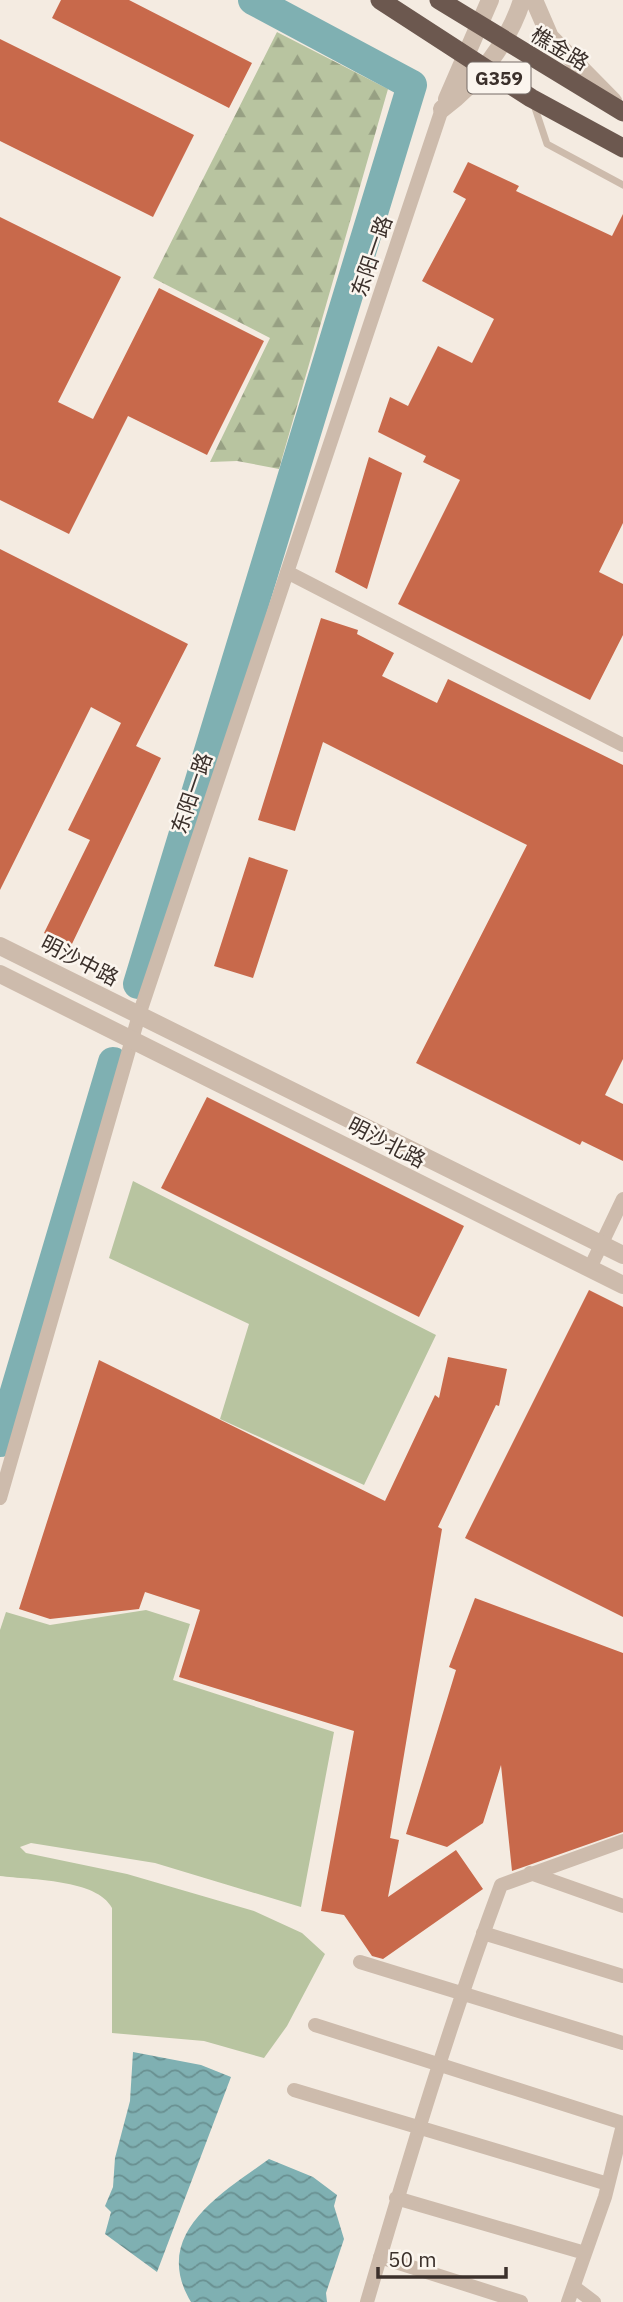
<svg xmlns="http://www.w3.org/2000/svg" width="623" height="2302" font-family="'IBM Plex Sans','Noto Sans SC',sans-serif">
<style>
.grass{fill:#b8c4a0}
.forest{fill:url(#forest-firs)}
.water{fill:url(#water-waves)}
.lines{fill:none;stroke-linecap:round;stroke-linejoin:round}
.river{stroke:#7fb0b2;stroke-width:30}
.building{fill:#c8694b}
.service{stroke:#cdbbac;stroke-width:7}
.minor{stroke:#cdbbac;stroke-width:14}
.tertiary{stroke:#cdbbac;stroke-width:18}
.trunk{stroke:#6c584f;stroke-width:19}
.labels{text-anchor:middle;dominant-baseline:central;stroke-width:5;stroke-linejoin:round;paint-order:stroke}
.shield{fill:#fbf5ee;stroke:#756b66;stroke-width:2}
.shield-label{font-size:19px;font-weight:bold;fill:#3b302b}
.street-label{font-size:21px;fill:#3b302b;stroke:#fbf5ee}
</style>
<defs>
<pattern id="forest-firs" width="22" height="20" patternUnits="userSpaceOnUse" patternTransform="scale(1.75)"><rect width="22" height="20" fill="#b8c4a0"/><path d="M5 1l3.5 6h-7zM16 11l3.5 6h-7z" fill="#97a083"/></pattern>
<pattern id="water-waves" width="16" height="10" patternUnits="userSpaceOnUse" patternTransform="scale(1.75)"><rect width="16" height="10" fill="#7fb0b2"/><path d="M0 5q4-4 8 0t8 0" fill="none" stroke="#699091"/></pattern>
</defs>
<rect width="100%" height="100%" fill="#f4ebe1"/>
<path class="grass" d="M133 1181 436 1335 364 1485 220 1419 249 1324 109 1258Z
M146 1610 190 1624 173 1680 334 1732 301 1907 155 1863 31 1843 20 1847 26 1853 127 1874 254 1911 302 1933 325 1954 287 2026 264 2058 204 2041 112 2033V1908C97 1879 31 1880 0 1876V1630L6 1612 50 1625Z"/>
<path class="forest" d="M277 32 388 89 279 469 237 461 210 462 270 338 153 278Z"/>
<path class="water" d="M133 2052 201 2065 231 2077 157 2272 105 2234 111 2212 105 2206 113 2187 115 2158 130 2101Z
M269 2159 313 2177 337 2195 334 2206 344 2239 326 2293 327 2302H191C150 2234 222 2193 269 2159Z"/>
<g class="lines">
<path class="river" d="M138 984 412 85 253 0
M0 1442 113 1062"/>
</g>
<path class="building" d="M61 0H129L252 63 229 108 52 18Z
M0 39 194 135 153 217 0 141Z
M468 162 519 186 516 191 612 236 623 214V523L599 572 623 584V635L590 700 398 604 460 480 423 462 426 456 378 432 390 397 408 406 438 346 472 363 494 319 422 281 466 199 453 192Z
M0 217 121 277 58 402 93 419 159 288 264 341 207 455 128 416 69 534 0 500Z
M369 457 402 473 367 589 335 572Z
M0 549 188 644 136 746 161 758 71 946 44 933 90 840 68 830 121 723 91 707 0 890Z
M321 618 358 630 357 634 394 653 382 676 437 703 448 679 623 765V1059L605 1095 623 1104V1161L582 1141 580 1145 416 1063 527 845 323 742 295 831 258 820Z
M249 857 288 870 253 978 214 966Z
M207 1097 464 1226 419 1317 161 1188Z
M589 1290 623 1307V1617L465 1538Z
M448 1357 507 1369 499 1406 496 1405 438 1527 442 1529 390 1838 399 1840 388 1897 456 1850 483 1889 383 1959 372 1956 344 1915 321 1911 354 1731 179 1677 200 1610 145 1592 139 1609 50 1619 19 1609 99 1360 385 1501 435 1395 439 1398Z
M475 1598 623 1653V1832L512 1871 501 1765 483 1823 447 1847 406 1834 456 1670 449 1667Z"/>
<g class="lines">
<path class="service" d="M534 105 547 144 623 185"/>
<path class="minor" d="M287 572 623 745
M590 1268 623 1199
M0 1498 139 1015 442 109
M530 1873 623 1906
M483 1933 623 1976
M360 1962 623 2043
M315 2025 623 2123
M294 2090 608 2184
M396 2198 585 2253
M380 2257 521 2302
M574 2287 594 2302
M367 2302C408 2162 450 2022 501 1885L623 1841
M568 2302 605 2197 623 2125"/>
<path class="tertiary" d="M534 0 550 37 613 101
M447 99 490 0
M442 109C477 83 509 42 522 0
M0 946 623 1255
M0 974 623 1285"/>
<path class="trunk" d="M380 0 531 98 623 148
M439 0 623 112"/>
</g>
<g class="labels">
<rect class="shield" x="467.5" y="62.5" width="63" height="31" rx="5"/>
<g class="shield-label">
<text x="499" y="78">G359</text>
</g>
<g class="street-label">
<text transform="translate(560 48) rotate(31)">樵金路</text>
<text transform="translate(371 256) rotate(-71)">东阳一路</text>
<text transform="translate(191 793) rotate(-71)">东阳一路</text>
<text transform="translate(80 960) rotate(27)">明沙中路</text>
<text transform="translate(387 1142) rotate(27)">明沙北路</text>
</g>
</g>
<path d="M378 2267v10h128v-10" fill="none" stroke="#3b302b" stroke-width="3.5"/>
<text x="388" y="2267" font-size="21" fill="#3b302b" stroke="#fbf5ee" stroke-width="5" paint-order="stroke">50 m</text>
</svg>
